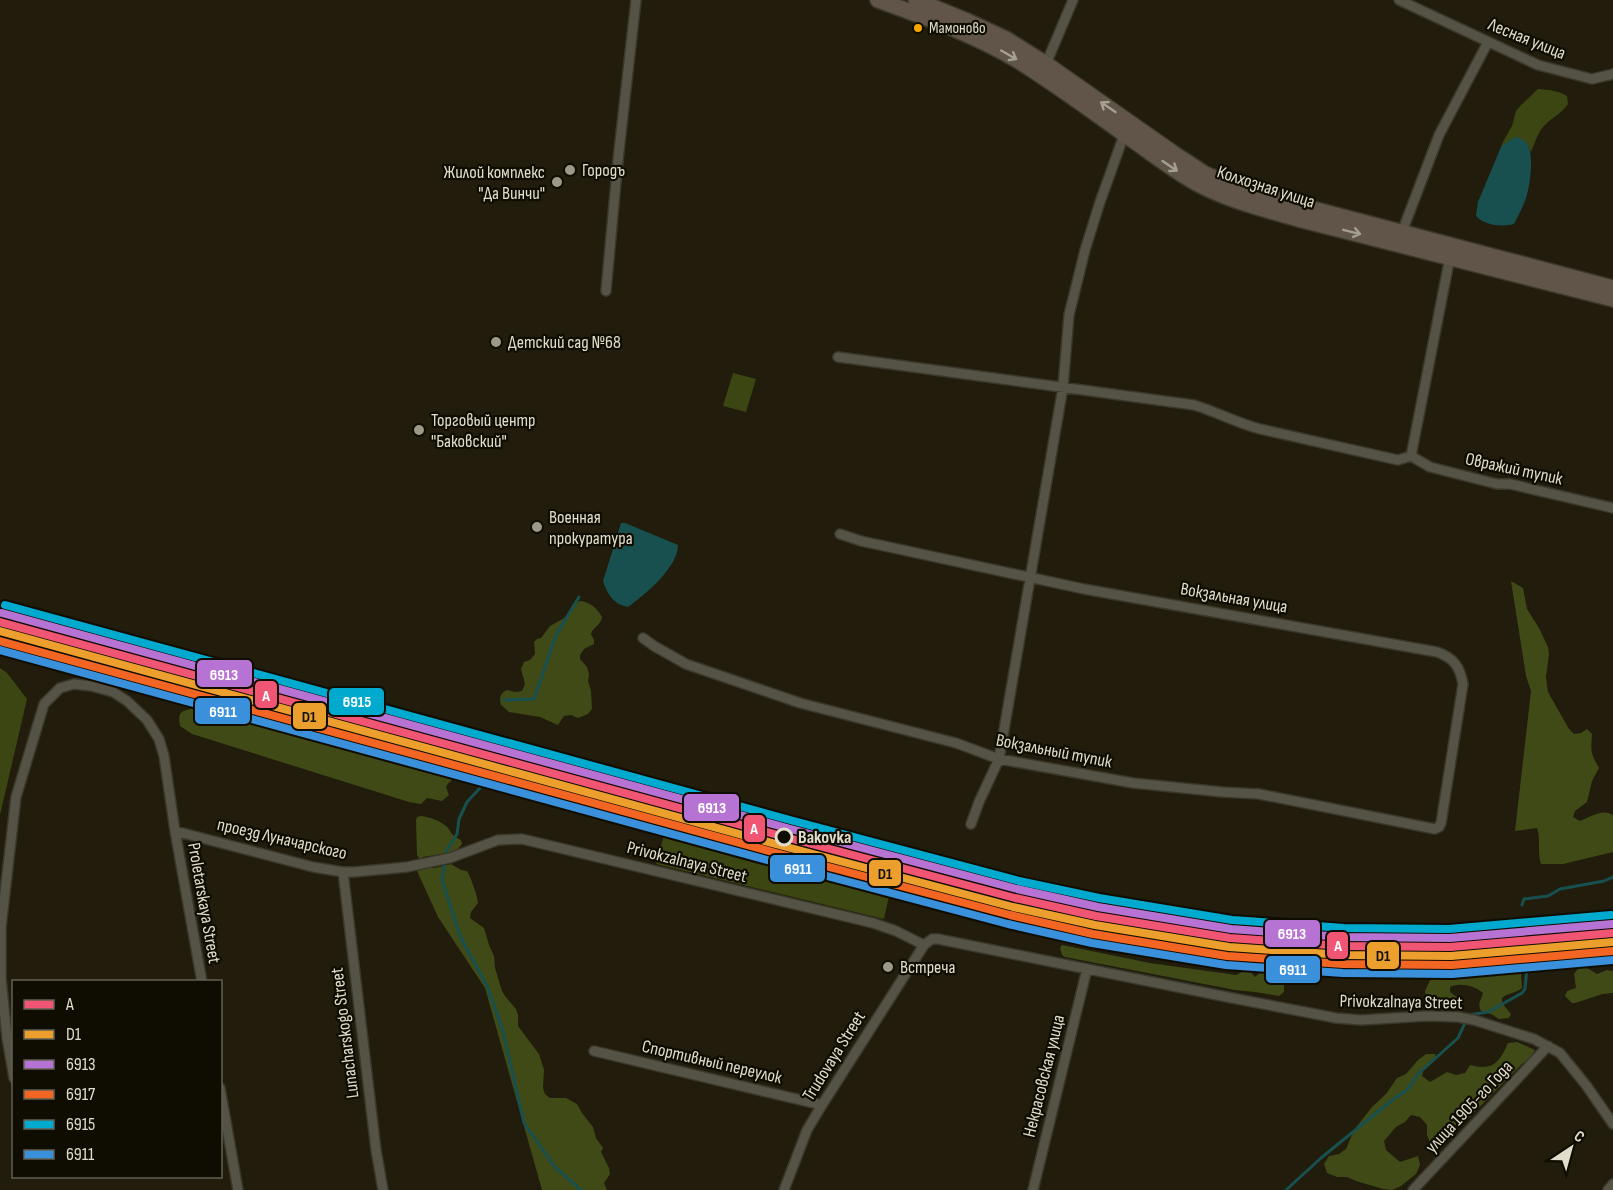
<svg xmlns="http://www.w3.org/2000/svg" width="1613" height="1190" font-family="'Sofia Sans Condensed',sans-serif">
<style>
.green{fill:#3c4612}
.forest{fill:#3f4a17}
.water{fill:#185050}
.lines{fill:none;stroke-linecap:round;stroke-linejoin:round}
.stream{stroke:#185050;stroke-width:3}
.minor-casing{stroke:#3a372b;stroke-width:12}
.primary-casing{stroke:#3a372b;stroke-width:18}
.minor{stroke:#555246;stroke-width:9}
.primary{stroke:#605548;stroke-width:15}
.rail-1-casing{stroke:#0f0c02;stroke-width:12}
.rail-2-casing{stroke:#0f0c02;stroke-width:12}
.rail-3-casing{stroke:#0f0c02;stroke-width:12}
.rail-4-casing{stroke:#0f0c02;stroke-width:12}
.rail-5-casing{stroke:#0f0c02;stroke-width:12}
.rail-6-casing{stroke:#0f0c02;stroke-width:12}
.rail-1{stroke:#f15574;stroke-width:8}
.rail-2{stroke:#ed9f2d;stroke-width:8}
.rail-3{stroke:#b673d3;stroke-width:8}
.rail-4{stroke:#f26522;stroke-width:8}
.rail-5{stroke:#00a9ce;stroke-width:8}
.rail-6{stroke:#3a90db;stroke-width:8}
.oneway{stroke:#a6a090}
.bus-dot{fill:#f7a600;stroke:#0f0c02;stroke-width:2}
.poi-dot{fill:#9d9988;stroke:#0f0c02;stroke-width:2}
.stop-dot{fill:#0f0c02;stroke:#e0ddcb;stroke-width:3}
.labels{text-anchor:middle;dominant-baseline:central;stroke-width:4.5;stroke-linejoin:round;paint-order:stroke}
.bus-label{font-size:16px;fill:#e0ddcb;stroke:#0f0c02;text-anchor:start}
.street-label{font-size:18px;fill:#e0ddcb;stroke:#0f0c02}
.poi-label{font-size:18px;fill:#e0ddcb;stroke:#0f0c02;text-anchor:start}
.stop-label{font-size:18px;font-weight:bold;fill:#e0ddcb;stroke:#0f0c02;text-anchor:start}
.line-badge{stroke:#0f0c02;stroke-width:2}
.badge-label{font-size:16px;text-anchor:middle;font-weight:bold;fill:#fff}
.pale-badge-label{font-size:16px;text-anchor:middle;font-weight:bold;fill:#111}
</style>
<rect width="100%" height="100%" fill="#211c0b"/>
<path class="green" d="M1538 89C1549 90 1557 90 1567 96L1568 104C1560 115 1554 116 1546 124 1538 131 1535 143 1531 152L1526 142 1501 147 1504 140 1512 126 1516 111 1521 105Z
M733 373 756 379 746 412 723 406Z
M0 668 7 673 27 699 0 815Z
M665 832 702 842 704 834 891 887 884 919 656 864Z"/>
<path class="forest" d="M1511 581 1523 588 1527 609 1539 628 1548 647 1549 654 1546 677 1548 692 1569 729 1574 734 1581 733 1587 729 1592 734C1591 752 1590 752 1599 768L1592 781 1587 802 1575 811 1573 817 1580 821C1590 817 1603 808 1613 815V852L1563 864H1541C1537 853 1541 840 1537 828L1515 831 1531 691 1526 676Z
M580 601C590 602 597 608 602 617 601 625 593 627 591 634L594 640V644L584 649 580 655V659L587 667 589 674 588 681 591 691 592 709 588 714 578 718 571 715 564 716 558 725 540 717 509 712 501 705C499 698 500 693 507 690L515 692 522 691 525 684 521 669 524 662 530 660 535 654 534 642 537 639 541 638 550 626 566 617 573 604Z
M197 707 205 708 239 720 287 733 305 734 346 745 366 747 381 756 425 765 443 764 451 769 456 775C453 781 448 782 446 787L449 795 442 801 427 798 421 804 409 802 192 734 180 726C177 708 184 712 197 707Z
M421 816C429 817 439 820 446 826 453 833 449 834 461 840L462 844 457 850 454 852 423 857 420 860 417 855 416 820 417 817Z
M451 864 461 870 467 871C470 875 478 897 478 903L471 912 470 918 484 928 489 945 494 956 495 968 502 991 505 996 516 1009 518 1015V1026L539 1054 544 1070 543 1088 545 1094 550 1098H566L577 1104 582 1113 593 1127 596 1138 603 1148 601 1152 609 1168 610 1174 604 1183 607 1190H542L485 988 438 917 417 871 422 868H435Z
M1062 945 1150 963 1236 975 1248 969 1255 977 1264 969 1268 970 1278 964C1288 969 1296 966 1306 970V974L1304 976H1288L1284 981V992L1279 996 1255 992 1235 990 1065 957 1062 955 1060 948Z
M1496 964H1501L1508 971H1517L1521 974 1522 988C1516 993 1508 993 1502 998V1003L1511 1014 1509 1018 1499 1019 1491 1014 1481 1011C1477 1003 1481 1001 1483 993 1476 986 1459 982 1450 987V992L1458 998 1457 1008 1453 1007H1443L1426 996 1425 991 1431 978 1441 977 1445 974 1460 975 1472 967H1487Z
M1580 966 1589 969 1597 974 1607 970 1613 971V993L1603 994 1575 1003H1572L1565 996 1567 991 1576 988 1574 974Z
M1517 1042 1535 1050 1530 1059 1522 1064 1440 1147 1431 1145 1427 1135V1125L1420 1117 1411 1115 1405 1122 1396 1127 1384 1141 1386 1150 1400 1162 1418 1156 1420 1165 1416 1174 1401 1186 1392 1190 1383 1189 1356 1181 1347 1177H1337L1327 1173 1324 1164 1329 1156 1339 1154 1346 1149 1354 1130 1372 1107 1386 1094 1397 1078 1406 1074 1418 1060 1426 1054H1436L1432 1063 1424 1068 1422 1076 1430 1082 1447 1072 1456 1075 1465 1073 1470 1065C1493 1071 1499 1063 1508 1043Z"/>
<path class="water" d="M1518 137C1519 138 1525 141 1526 142 1535 152 1530 186 1526 198 1523 207 1518 216 1514 224 1501 227 1486 226 1476 216L1478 202 1501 147 1511 139Z
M621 523H625L678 545C678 567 646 594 628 607 614 605 607 594 603 581Z"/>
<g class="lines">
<path class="stream" d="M504 700 534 699 556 635 579 597
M480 788 467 802 459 819 457 834 447 850 442 880 460 936 487 986 503 1031 524 1123 554 1166 581 1190
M1522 905 1524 899 1548 896 1560 889 1604 881 1613 877
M1468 1015 1488 1012 1522 993 1525 989 1527 967
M1286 1190 1321 1158 1391 1101 1407 1090 1418 1074 1458 1038 1464 1025"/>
<defs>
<path id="minor" d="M1399 0 1538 65 1592 79 1613 74
M1046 64 1073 0
M1402 232 1439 135 1488 42
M606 291 618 160 636 0
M838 357 1194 405C1217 412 1237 423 1260 429L1398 460 1411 456
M1411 456 1430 467 1497 484H1510L1613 508
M1411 456 1450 257
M643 638 654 646 686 664 800 703 956 743 999 759 1133 783 1222 792 1259 794 1435 829 1439 827 1441 823 1463 684C1460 667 1454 658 1437 652L1084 589 861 541 840 534
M971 824 979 802 999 759 1063 387 1069 315 1085 250 1100 202 1124 135
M175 831 313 867 343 872H354L407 867 450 858 498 840 522 839 873 923 896 931 924 945
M343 872 376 1150 383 1190
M594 1051 822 1105
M14 1078 7 1038 1 978V927L16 797 44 704 60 688 74 684 91 686 113 692 127 701 147 720 159 739 164 756 175 831 202 982
M220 1088 238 1190
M784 1190 807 1130 822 1105 924 945 932 939H938L1232 998 1336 1018 1361 1020 1427 1016 1458 1017 1474 1020 1534 1039 1560 1053 1586 1085 1613 1124
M1033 1190 1087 969
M1413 1190 1548 1046
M1608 1190 1613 1184"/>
<path id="primary" d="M878 0C925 17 973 34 1017 60 1059 86 1100 117 1141 146 1159 159 1178 173 1198 184 1230 201 1267 210 1302 220L1613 299
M916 0 967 21 1006 39 1046 64 1173 153 1205 174 1224 182 1255 193 1305 207 1613 288"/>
</defs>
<use href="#minor" class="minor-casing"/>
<use href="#primary" class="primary-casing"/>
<use href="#minor" class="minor"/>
<use href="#primary" class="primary"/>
<defs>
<path id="rail-1" d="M0 622 785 837 1015 898 1096 916 1230 938 1343 946 1450 947 1613 933"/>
<path id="rail-2" d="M0 631 783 846 1013 907 1095 925 1229 947 1343 955 1451 956 1613 942"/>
<path id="rail-3" d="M2 613 787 828 1017 889 1098 907 1231 929 1343 937 1450 938 1612 924"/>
<path id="rail-4" d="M0 641 780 854 1010 915 1093 934 1227 956 1343 964 1452 965 1613 951"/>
<path id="rail-5" d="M5 605 790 820 1019 881 1099 898 1232 920 1344 928 1449 929 1611 915"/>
<path id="rail-6" d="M0 650 778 863 1008 924 1092 943 1226 965 1343 973 1452 974 1613 960"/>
</defs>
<use href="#rail-1" class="rail-1-casing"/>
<use href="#rail-2" class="rail-2-casing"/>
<use href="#rail-3" class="rail-3-casing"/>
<use href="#rail-4" class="rail-4-casing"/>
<use href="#rail-5" class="rail-5-casing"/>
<use href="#rail-6" class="rail-6-casing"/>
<use href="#rail-1" class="rail-1"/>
<use href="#rail-2" class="rail-2"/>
<use href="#rail-3" class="rail-3"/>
<use href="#rail-4" class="rail-4"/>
<use href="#rail-5" class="rail-5"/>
<use href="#rail-6" class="rail-6"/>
</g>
<defs><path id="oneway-shaft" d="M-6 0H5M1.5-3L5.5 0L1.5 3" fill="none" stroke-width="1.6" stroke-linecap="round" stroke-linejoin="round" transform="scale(1.5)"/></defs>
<g class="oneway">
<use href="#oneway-shaft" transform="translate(1009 55) rotate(30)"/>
<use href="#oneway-shaft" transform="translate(1108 107) rotate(-146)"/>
<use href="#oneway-shaft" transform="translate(1170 166) rotate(34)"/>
<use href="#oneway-shaft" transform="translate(1352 232) rotate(14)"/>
</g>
<circle class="bus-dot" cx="918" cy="28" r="5"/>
<g class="poi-dot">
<circle cx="570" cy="170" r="6"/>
<circle cx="557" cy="182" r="6"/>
<circle cx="496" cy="342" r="6"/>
<circle cx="419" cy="430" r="6"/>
<circle cx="537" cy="527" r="6"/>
<circle cx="888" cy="967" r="6"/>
</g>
<circle class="stop-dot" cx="784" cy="837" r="8"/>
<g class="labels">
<g class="bus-label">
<text x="929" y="28">Мамоново</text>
</g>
<g class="street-label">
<text transform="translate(1527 39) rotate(22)">Лесная улица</text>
<text transform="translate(1266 187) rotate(18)">Колхозная улица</text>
<text transform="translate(1514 469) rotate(12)">Овражий тупик</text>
<text transform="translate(1234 598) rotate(10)">Вокзальная улица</text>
<text transform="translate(1054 751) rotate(11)">Вокзальный тупик</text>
<text transform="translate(282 839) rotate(13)">проезд Луначарского</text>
<text transform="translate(687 862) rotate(14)">Privokzalnaya Street</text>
<text transform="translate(204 903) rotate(80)">Proletarskaya Street</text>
<text transform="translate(1401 1002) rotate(1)">Privokzalnaya Street</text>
<text transform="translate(345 1033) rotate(-97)">Lunacharskogo Street</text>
<text transform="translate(834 1056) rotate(-58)">Trudovaya Street</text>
<text transform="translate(712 1062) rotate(13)">Спортивный переулок</text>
<text transform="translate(1044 1076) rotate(-76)">Некрасовская улица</text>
<text transform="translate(1469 1107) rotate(-47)">улица 1905-го Года</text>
</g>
<g class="poi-label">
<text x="582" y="170">Городъ</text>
<text x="545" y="172" text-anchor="end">Жилой комплекс<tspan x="545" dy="21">"Да Винчи"</tspan></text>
<text x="508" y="342">Детский сад №68</text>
<text x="431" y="420">Торговый центр<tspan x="431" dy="21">"Баковский"</tspan></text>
<text x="549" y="517">Военная<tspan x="549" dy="21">прокуратура</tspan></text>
<text x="900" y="967">Встреча</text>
</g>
<g class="stop-label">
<text x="798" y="837">Bakovka</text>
</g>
</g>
<g class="line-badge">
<rect x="196" y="659" width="57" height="29" rx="6" fill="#b673d3"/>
<rect x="254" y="680" width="24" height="29" rx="6" fill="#f15574"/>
<rect x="328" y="687" width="57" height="29" rx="6" fill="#00a9ce"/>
<rect x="194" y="697" width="57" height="28" rx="6" fill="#3a90db"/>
<rect x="292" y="702" width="35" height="28" rx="6" fill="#ed9f2d"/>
<rect x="683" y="793" width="57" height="29" rx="6" fill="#b673d3"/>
<rect x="743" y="814" width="23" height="29" rx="6" fill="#f15574"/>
<rect x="769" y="854" width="57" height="29" rx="6" fill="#3a90db"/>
<rect x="868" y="859" width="34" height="28" rx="6" fill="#ed9f2d"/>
<rect x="1264" y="919" width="57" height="29" rx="6" fill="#b673d3"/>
<rect x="1326" y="931" width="23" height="29" rx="6" fill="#f15574"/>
<rect x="1366" y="941" width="34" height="29" rx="6" fill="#ed9f2d"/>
<rect x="1265" y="955" width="56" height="29" rx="6" fill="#3a90db"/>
</g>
<g class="badge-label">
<text x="224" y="680">6913</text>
<text x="266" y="701">A</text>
<text x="357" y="707">6915</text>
<text x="223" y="717">6911</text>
<text x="712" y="813">6913</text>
<text x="754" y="834">A</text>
<text x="798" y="874">6911</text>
<text x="1292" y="939">6913</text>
<text x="1338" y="951">A</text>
<text x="1293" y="975">6911</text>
</g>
<g class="pale-badge-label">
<text x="309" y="722">D1</text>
<text x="885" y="879">D1</text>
<text x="1383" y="961">D1</text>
</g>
<rect x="12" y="980" width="210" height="198" fill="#0f0c02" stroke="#636052" stroke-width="1.5"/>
<rect x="24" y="1000" width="30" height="9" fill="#f15574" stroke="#636052" stroke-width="1.5"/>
<text x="66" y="1010" font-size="18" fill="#e0ddcb">A</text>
<rect x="24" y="1030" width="30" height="9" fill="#ed9f2d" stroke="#636052" stroke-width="1.5"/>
<text x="66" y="1040" font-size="18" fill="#e0ddcb">D1</text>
<rect x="24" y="1060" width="30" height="9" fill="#b673d3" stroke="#636052" stroke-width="1.5"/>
<text x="66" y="1070" font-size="18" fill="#e0ddcb">6913</text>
<rect x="24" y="1090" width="30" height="9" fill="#f26522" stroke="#636052" stroke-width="1.5"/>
<text x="66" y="1100" font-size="18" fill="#e0ddcb">6917</text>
<rect x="24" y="1120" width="30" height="9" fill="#00a9ce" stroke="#636052" stroke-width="1.5"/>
<text x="66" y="1130" font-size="18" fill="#e0ddcb">6915</text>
<rect x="24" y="1150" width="30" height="9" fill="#3a90db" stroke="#636052" stroke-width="1.5"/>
<text x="66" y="1160" font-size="18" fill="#e0ddcb">6911</text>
<g transform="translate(1571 1148) rotate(36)" stroke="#0f0c02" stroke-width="4.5" paint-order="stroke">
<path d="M0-4.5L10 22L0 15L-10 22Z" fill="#e0ddcb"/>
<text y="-9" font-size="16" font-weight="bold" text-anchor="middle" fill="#e0ddcb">С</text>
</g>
</svg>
